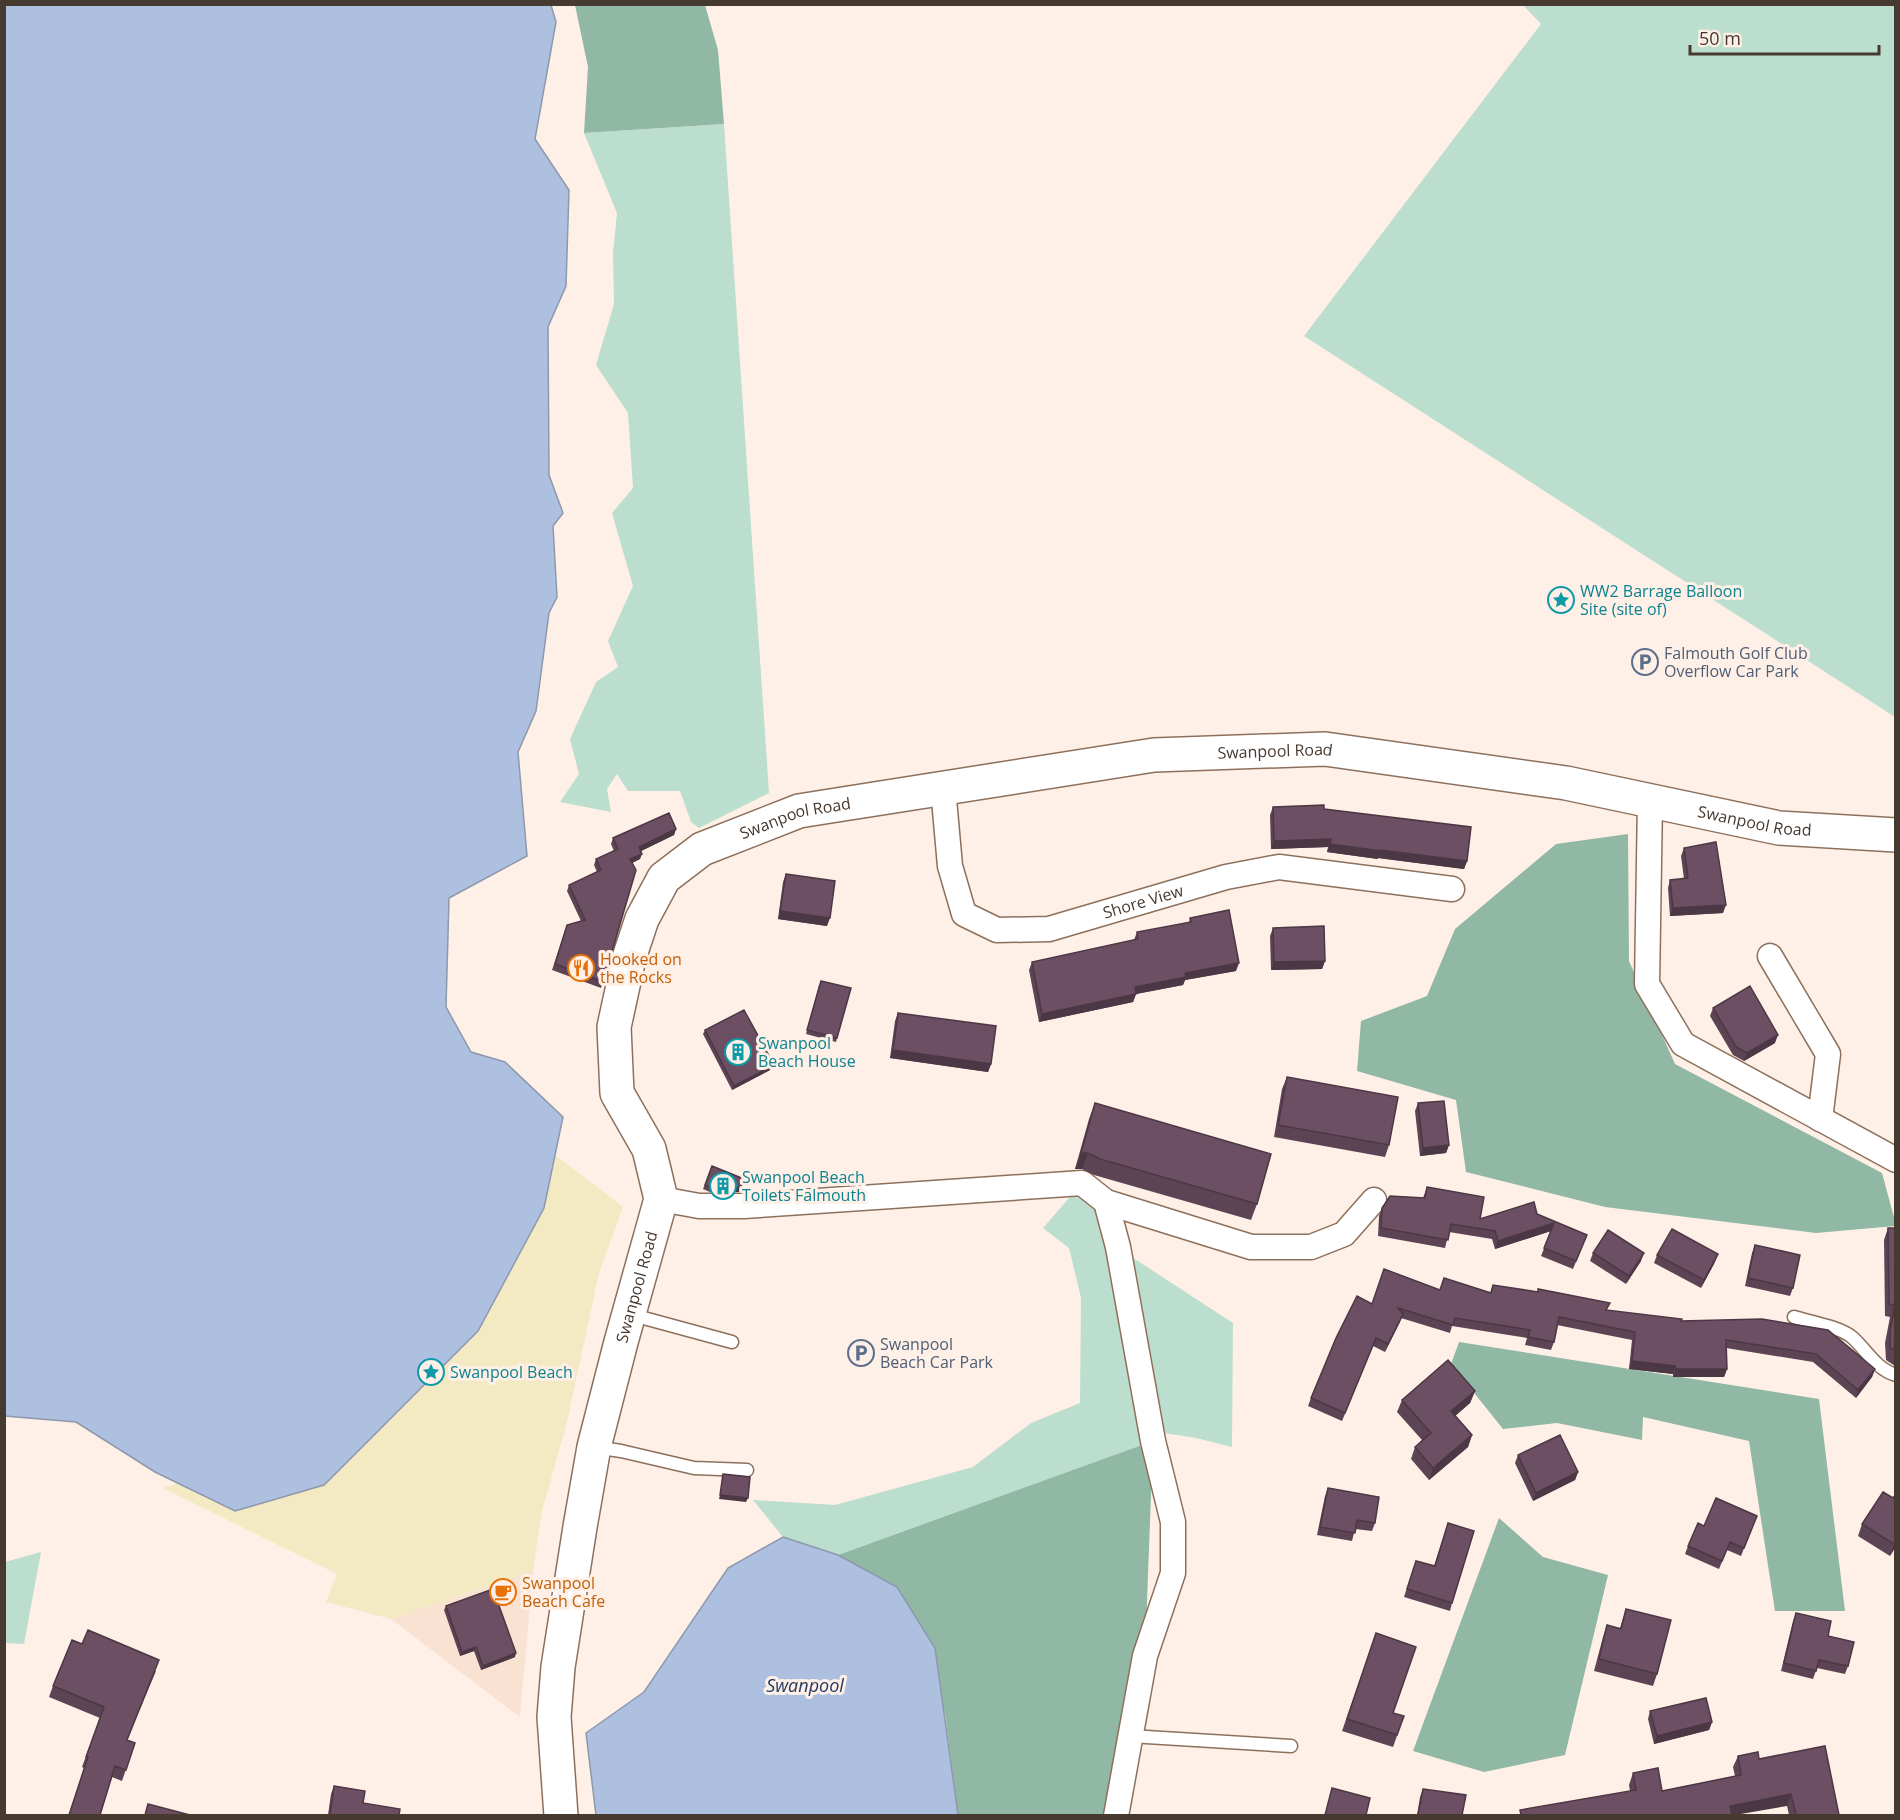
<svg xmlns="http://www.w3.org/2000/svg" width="1900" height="1820" font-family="'Open Sans',sans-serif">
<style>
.built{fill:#fae2d2}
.green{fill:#bcdece}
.forest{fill:#90b8a5}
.sand{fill:#f3eac4}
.water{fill:#adc0e0;stroke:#8e98ab;stroke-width:1.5}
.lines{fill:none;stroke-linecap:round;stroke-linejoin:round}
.lane-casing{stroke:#8d705b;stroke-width:15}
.street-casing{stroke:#8d705b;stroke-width:27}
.secondary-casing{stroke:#8d705b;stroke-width:36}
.lane{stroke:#fff;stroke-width:12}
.street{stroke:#fff;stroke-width:24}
.secondary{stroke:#fff;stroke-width:33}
.wall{fill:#5d4454}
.shaded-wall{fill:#4c3745}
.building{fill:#6c4f62;stroke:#4c3745;stroke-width:1.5}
.labels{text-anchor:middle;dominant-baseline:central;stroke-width:6;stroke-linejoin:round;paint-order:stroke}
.culture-label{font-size:16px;fill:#0d838f;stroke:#fef0e7;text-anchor:start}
.service-label{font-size:16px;fill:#4e5e75;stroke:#fef0e7;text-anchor:start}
.street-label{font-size:16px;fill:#463930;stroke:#fef0e7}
.food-label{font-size:16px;fill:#c56008;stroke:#fef0e7;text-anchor:start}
.water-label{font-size:18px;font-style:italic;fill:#223964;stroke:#fef0e7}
</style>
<rect width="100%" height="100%" fill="#fef0e7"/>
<path class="built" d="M533 1571 520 1717 391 1619Z"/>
<path class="green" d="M1523 5H1895V717L1304 336 1541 24Z
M724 124 769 793 699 828 691 822 680 791H628L617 774 607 789 611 812 560 802 579 774 570 739 596 682 618 667 608 641 633 586 612 513 633 488 628 413 596 365 614 304 613 253 617 213 584 133Z
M1082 1183 1118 1248 1233 1323 1232 1447 1196 1438 1151 1431 1153 1441 838 1555 783 1537 753 1500 835 1505 973 1467 1031 1423 1080 1403 1081 1298 1069 1248 1043 1228Z
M41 1552 24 1644 5 1643V1562Z"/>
<path class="forest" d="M575 5H705L718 50 724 124 584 133 588 67Z
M1628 834 1629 961 1675 1064 1882 1173 1895 1221V1226L1816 1233 1605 1207 1466 1172 1456 1100 1357 1071 1361 1021 1427 996 1455 929 1556 844Z
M1459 1342 1819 1399 1845 1611H1775L1749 1441 1643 1417 1642 1440 1557 1423 1503 1429 1451 1364Z
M1153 1441 1145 1656 1116 1815H958L945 1714 897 1587 838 1555Z
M1499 1518 1543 1557 1608 1575 1565 1755 1484 1772 1413 1751Z"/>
<path class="sand" d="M512 1122 623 1207 599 1273 567 1422 542 1511 533 1571 391 1619 326 1602 337 1574 163 1488 194 1478Z"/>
<path class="water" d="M551 5 556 22 535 139 569 190 566 286 548 327 549 475 563 513 553 526 557 597 549 613 536 711 518 752 527 856 449 898 446 1007 471 1052 505 1062 563 1117 544 1208 478 1331 324 1485 235 1511 155 1472 76 1422 5 1416V5Z
M783 1537 838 1555 897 1587 935 1648 958 1815H596L586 1733 644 1692 728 1568Z"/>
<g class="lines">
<defs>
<path id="lane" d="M629 1314 732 1342
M1794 1317C1810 1322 1841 1327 1853 1338 1867 1351 1876 1369 1896 1375
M595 1447 621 1451 694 1468 747 1470
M1130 1736 1291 1746"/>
<g id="street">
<path id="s1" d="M943 788 950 866 964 914 997 930 1049 929 1226 877 1279 867 1452 889"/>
<path d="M1650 801 1647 984 1683 1044 1896 1160"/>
<path d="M1770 956 1828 1054 1820 1119"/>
<path d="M661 1199 699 1206H744L1082 1183 1106 1202 1118 1247 1153 1441 1173 1522V1573L1145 1656 1116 1816"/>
<path d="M1106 1202 1251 1247H1311L1344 1234 1374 1200"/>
</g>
<g id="secondary">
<path id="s2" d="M561 1816 554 1717 558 1667 580 1527 594 1447 621 1342 661 1199 649 1149 617 1093 614 1027 629 958 642 919 664 878 702 849 799 811 824 807 1154 755 1325 749 1566 783 1779 828 1896 835"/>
</g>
</defs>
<use href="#lane" class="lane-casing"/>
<use href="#street" class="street-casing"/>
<use href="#secondary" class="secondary-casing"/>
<use href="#lane" class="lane"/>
<use href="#street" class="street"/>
<use href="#secondary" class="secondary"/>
</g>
<path class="wall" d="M1273 807 1324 809 1467 861 1464 869 1378 858V859L1327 852 1328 847 1271 849 1270 815Z
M676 829 674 835 641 851 640 859 632 863 601 988 552 970 567 925 581 921 567 891 569 885 597 872 594 865 596 859 614 851 611 844 613 838Z
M1684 848 1723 913 1670 916 1668 888 1670 880 1684 879 1681 856Z
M786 874 827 926 778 919 783 882Z
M1190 918 1236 971 1185 980 1183 985 1136 994 1133 1002 1039 1022 1029 970 1032 962 1134 940 1137 932 1189 923Z
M1273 928 1325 961 1322 969 1271 970 1270 936Z
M819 985 837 1038 836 1042 806 1034Z
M1713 1008 1775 1043 1744 1061 1733 1055 1710 1016Z
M898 1013 991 1064 988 1072 890 1058 895 1021Z
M705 1030 772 1069 732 1090 703 1034Z
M1287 1077 1389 1145 1385 1157 1274 1137 1282 1089Z
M1095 1103 1257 1204 1251 1220 1094 1175 1082 1169H1075L1089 1119Z
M1418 1103 1449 1145 1446 1153 1420 1156 1415 1111Z
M712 1166 744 1179 739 1192H710L703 1189Z
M1427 1187 1480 1219 1537 1214 1587 1235 1573 1269 1541 1256 1551 1231 1495 1249 1492 1239 1449 1232 1445 1248 1378 1236 1379 1216 1382 1208 1423 1198Z
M1888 1228H1896L1895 1366 1886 1360 1885 1343 1890 1317 1885 1316 1884 1240Z
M1755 1245 1793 1288 1790 1296 1745 1286 1752 1253Z
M1593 1253 1641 1261 1626 1284 1590 1261Z
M1657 1255 1715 1262 1701 1288 1654 1263Z
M1493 1285 1608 1310 1681 1321 1875 1369 1872 1377 1856 1398 1813 1362 1726 1348 1727 1369 1724 1377H1673V1374L1629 1369 1632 1340 1557 1325 1554 1342 1551 1350 1525 1345 1527 1338 1452 1326 1450 1333 1401 1318 1385 1352 1373 1346 1342 1421 1308 1406 1311 1398 1372 1304 1440 1289 1490 1293Z
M1475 1391 1470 1403 1455 1416 1472 1435 1468 1447 1429 1480 1411 1459 1415 1447 1422 1440 1397 1412 1402 1400Z
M1518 1455 1578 1472 1575 1480 1533 1501 1515 1463Z
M1328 1488 1375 1523 1372 1531 1355 1529 1352 1541 1317 1535 1325 1496Z
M1896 1494V1546L1890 1556 1858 1536 1862 1524 1893 1498Z
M1757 1516 1741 1556 1727 1550 1719 1569 1685 1554 1688 1546 1704 1526Z
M1448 1523 1452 1603 1450 1611 1404 1597 1413 1569 1434 1566Z
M446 1606 515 1657 481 1670 474 1651 460 1656 444 1610Z
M1626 1609 1657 1674 1653 1686 1594 1671 1603 1637 1607 1625 1620 1628Z
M1796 1613 1828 1636 1848 1666 1845 1674 1817 1668 1813 1679 1781 1671 1793 1621Z
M1376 1633 1393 1713 1404 1716 1393 1747 1342 1731Z
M156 1671 127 1740 135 1743 122 1781 112 1777 100 1815H69L84 1768 82 1767 100 1718 49 1697 53 1686Z
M1650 1711 1712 1722 1709 1730 1654 1744 1648 1719Z
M1738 1756 1759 1759 1839 1815H1789L1787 1806 1630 1791 1629 1785 1633 1773 1662 1791 1735 1776 1733 1767Z
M334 1786 363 1803 399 1815H328L331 1794Z
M1423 1789 1462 1815H1417L1420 1797Z"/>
<path class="shaded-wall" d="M676 829 674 835 637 853 639 847Z
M1331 839 1328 847 1271 849 1274 841Z
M1330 844 1381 850 1467 861 1464 869 1378 858V859L1327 852Z
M642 854 640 859 628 865 630 859Z
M1726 905 1723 913 1670 916 1673 908Z
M780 911 830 918 827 926 778 919Z
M1325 961 1322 969 1271 970 1274 962Z
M1239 963 1236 971 1185 980 1183 985 1136 994 1133 1002 1039 1022 1042 1014 1185 973Z
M1778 1035 1775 1043 1744 1061 1747 1053Z
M893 1050 991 1064 988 1072 890 1058Z
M774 1065 772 1069 732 1090 734 1086Z
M1449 1145 1446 1153 1420 1156 1423 1148Z
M1081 1153H1088L1082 1169H1075Z
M711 1188H741L739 1192H710Z
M1554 1223 1551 1231 1495 1249 1498 1241Z
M1644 1253 1641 1261 1626 1284 1629 1276Z
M1718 1254 1715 1262 1701 1288 1704 1280Z
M1403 1314 1400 1322 1385 1352 1388 1344Z
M1632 1361 1675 1366 1673 1374 1629 1369Z
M1676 1369H1727L1724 1377H1673Z
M1875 1369 1872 1377 1856 1398 1858 1390Z
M1475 1391 1470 1403 1447 1423 1451 1411Z
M1472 1435 1468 1447 1429 1480 1433 1468Z
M1578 1472 1575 1480 1533 1501 1536 1493Z
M720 1495 748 1498 746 1502 719 1499Z
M1896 1541V1546L1890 1556 1894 1544Z
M476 1647 474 1651 460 1656 462 1652Z
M516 1653 515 1657 481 1670 483 1666Z
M1712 1722 1709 1730 1654 1744 1657 1736Z
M1791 1794 1787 1806 1735 1815H1726L1730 1806Z"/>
<path class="building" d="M1324 805V809L1471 827 1467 861 1381 850V851L1330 844 1331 839 1274 841 1273 807Z
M669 813 676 829 639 847 642 854 630 859 636 870 603 982 555 964 567 925 585 920 569 885 601 870 596 859 618 849 613 838Z
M1716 842 1726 905 1673 908 1670 880 1688 878 1684 848Z
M786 874 835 881 830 918 780 911Z
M1229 910 1239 963 1185 973 1186 977 1135 987 1136 994 1042 1014 1032 962 1138 939 1137 932 1191 922 1190 918Z
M1324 926 1325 961 1274 962 1273 928Z
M821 981 851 988 837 1038 807 1030Z
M1750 986 1778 1035 1747 1053 1736 1047 1713 1008Z
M744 1010 774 1065 734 1086 705 1030Z
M898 1013 996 1026 991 1064 893 1050Z
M1287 1077 1398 1097 1389 1145 1278 1125Z
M1444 1101 1449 1145 1423 1148 1418 1103Z
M1095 1103 1271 1154 1257 1204 1100 1159 1088 1153H1081Z
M712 1166 744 1179 741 1188H711L705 1185Z
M1427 1187 1484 1197 1480 1219 1534 1202 1537 1214 1587 1235 1576 1261 1544 1248 1554 1223 1498 1241 1495 1231 1451 1224 1448 1240 1381 1228 1382 1208 1390 1196 1425 1198Z
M1888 1228H1896V1351L1890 1348V1331L1895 1305 1889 1304Z
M1672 1229 1718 1254 1704 1280 1657 1255Z
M1608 1230 1644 1253 1629 1276 1593 1253Z
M1755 1245 1800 1255 1793 1288 1748 1278Z
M1384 1269 1440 1290 1444 1278 1491 1293 1493 1285 1538 1292V1289L1610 1303 1606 1310 1682 1319 1681 1321 1762 1319 1828 1330 1875 1369 1858 1390 1816 1354 1726 1340 1727 1369H1676L1675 1366 1632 1361 1635 1332 1559 1317 1554 1342 1528 1337 1530 1330 1455 1318 1453 1325 1398 1308 1403 1314 1388 1344 1376 1338 1345 1413 1311 1398 1336 1338 1357 1296 1372 1304Z
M1448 1360 1475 1391 1451 1411 1472 1435 1433 1468 1415 1447 1431 1433 1402 1400Z
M1560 1435 1578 1472 1536 1493 1518 1455Z
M723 1474 750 1477 748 1498 720 1495Z
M1328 1488 1379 1497 1375 1523 1357 1520 1355 1533 1320 1527Z
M1883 1492 1893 1498 1896 1494V1541L1894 1544 1862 1524Z
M1716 1498 1757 1516 1744 1548 1730 1542 1722 1561 1688 1546 1698 1523 1704 1526Z
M1448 1523 1474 1531 1452 1603 1407 1589 1416 1561 1435 1566Z
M493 1589 516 1653 483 1666 476 1647 462 1652 446 1606Z
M1626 1609 1671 1620 1657 1674 1599 1659 1607 1625 1621 1629Z
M1796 1613 1831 1621 1828 1636 1854 1642 1848 1666 1819 1660 1816 1671 1784 1663Z
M88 1630 159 1660 127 1740 135 1743 126 1770 115 1766 100 1815H69L88 1757H86L104 1707 53 1686 72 1640 82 1644Z
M1376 1633 1416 1647 1393 1713 1404 1716 1397 1735 1347 1719Z
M1706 1698 1712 1722 1657 1736 1650 1711Z
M1825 1746 1839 1815H1796L1791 1794 1730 1806 1732 1815H1521L1520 1810 1636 1790 1633 1773 1658 1768 1662 1791 1741 1775 1738 1756 1758 1752 1759 1759Z
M334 1786 365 1791 363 1803 400 1809 399 1815H330Z
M1332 1788 1370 1798 1366 1815H1325Z
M1423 1789 1466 1795 1462 1815H1418Z
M148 1804 190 1815H145Z"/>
<defs>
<symbol id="sight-ring" viewBox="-11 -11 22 22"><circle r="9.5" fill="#fef0e7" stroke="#0f9aa8" stroke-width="1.5"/><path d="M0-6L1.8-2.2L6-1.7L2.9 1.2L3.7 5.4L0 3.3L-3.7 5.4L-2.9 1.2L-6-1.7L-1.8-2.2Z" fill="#0f9aa8"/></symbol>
<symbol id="parking-ring" viewBox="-11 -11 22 22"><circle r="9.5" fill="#fef0e7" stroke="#5c6f8a" stroke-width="1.5"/><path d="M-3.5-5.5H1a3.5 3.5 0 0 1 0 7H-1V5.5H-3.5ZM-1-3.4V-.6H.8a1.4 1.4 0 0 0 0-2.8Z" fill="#5c6f8a"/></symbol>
<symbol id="restaurant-ring" viewBox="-11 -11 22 22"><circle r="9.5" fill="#fef0e7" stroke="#e8710a" stroke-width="1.5"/><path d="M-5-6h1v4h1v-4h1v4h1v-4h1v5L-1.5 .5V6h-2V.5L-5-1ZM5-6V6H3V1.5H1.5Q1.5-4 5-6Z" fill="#e8710a"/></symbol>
<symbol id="building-ring" viewBox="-11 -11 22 22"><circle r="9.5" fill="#fef0e7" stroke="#0f9aa8" stroke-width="1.5"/><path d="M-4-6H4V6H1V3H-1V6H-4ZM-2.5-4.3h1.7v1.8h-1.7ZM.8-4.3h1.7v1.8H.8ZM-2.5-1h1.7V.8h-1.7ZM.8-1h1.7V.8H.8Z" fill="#0f9aa8"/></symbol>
<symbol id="cafe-ring" viewBox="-11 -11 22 22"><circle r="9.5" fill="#fef0e7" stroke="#e8710a" stroke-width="1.5"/><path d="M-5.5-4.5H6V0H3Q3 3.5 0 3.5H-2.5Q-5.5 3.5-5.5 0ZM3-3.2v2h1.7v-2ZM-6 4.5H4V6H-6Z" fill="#e8710a"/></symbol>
</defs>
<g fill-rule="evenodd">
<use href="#sight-ring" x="1546" y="585" width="30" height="30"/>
<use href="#parking-ring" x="1630" y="647" width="30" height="30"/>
<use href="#restaurant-ring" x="566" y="953" width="30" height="30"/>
<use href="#building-ring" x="723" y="1037" width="30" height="30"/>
<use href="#building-ring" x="708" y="1171" width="30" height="30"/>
<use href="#parking-ring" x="846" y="1338" width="30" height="30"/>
<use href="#sight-ring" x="416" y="1357" width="30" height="30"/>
<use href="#cafe-ring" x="488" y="1577" width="30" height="30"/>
</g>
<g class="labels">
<g class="culture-label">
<text x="1580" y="591">WW2 Barrage Balloon<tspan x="1580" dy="18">Site (site of)</tspan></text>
<text x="758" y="1043">Swanpool<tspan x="758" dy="18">Beach House</tspan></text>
<text x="742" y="1177">Swanpool Beach<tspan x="742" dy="18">Toilets Falmouth</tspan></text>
<text x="450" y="1372">Swanpool Beach</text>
</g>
<g class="service-label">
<text x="1664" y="653">Falmouth Golf Club<tspan x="1664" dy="18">Overflow Car Park</tspan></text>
<text x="880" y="1344">Swanpool<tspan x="880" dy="18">Beach Car Park</tspan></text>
</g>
<g class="street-label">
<text stroke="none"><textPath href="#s2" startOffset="1602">Swanpool Road</textPath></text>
<text stroke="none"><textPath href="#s2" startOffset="1116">Swanpool Road</textPath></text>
<text stroke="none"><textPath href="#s2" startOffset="2088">Swanpool Road</textPath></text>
<text stroke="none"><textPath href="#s1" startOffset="315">Shore View</textPath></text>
<text stroke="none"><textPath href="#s2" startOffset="538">Swanpool Road</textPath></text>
</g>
<g class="food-label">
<text x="600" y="959">Hooked on<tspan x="600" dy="18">the Rocks</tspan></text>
<text x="522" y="1583">Swanpool<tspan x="522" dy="18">Beach Cafe</tspan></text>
</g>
<g class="water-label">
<text x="805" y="1685">Swanpool</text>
</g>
</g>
<rect width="1900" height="1820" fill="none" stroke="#463930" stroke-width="12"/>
<path d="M1690 45v9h189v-9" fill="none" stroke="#463930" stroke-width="3"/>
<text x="1699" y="45" font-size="18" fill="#463930" stroke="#fef0e7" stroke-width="4.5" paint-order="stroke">50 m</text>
</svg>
